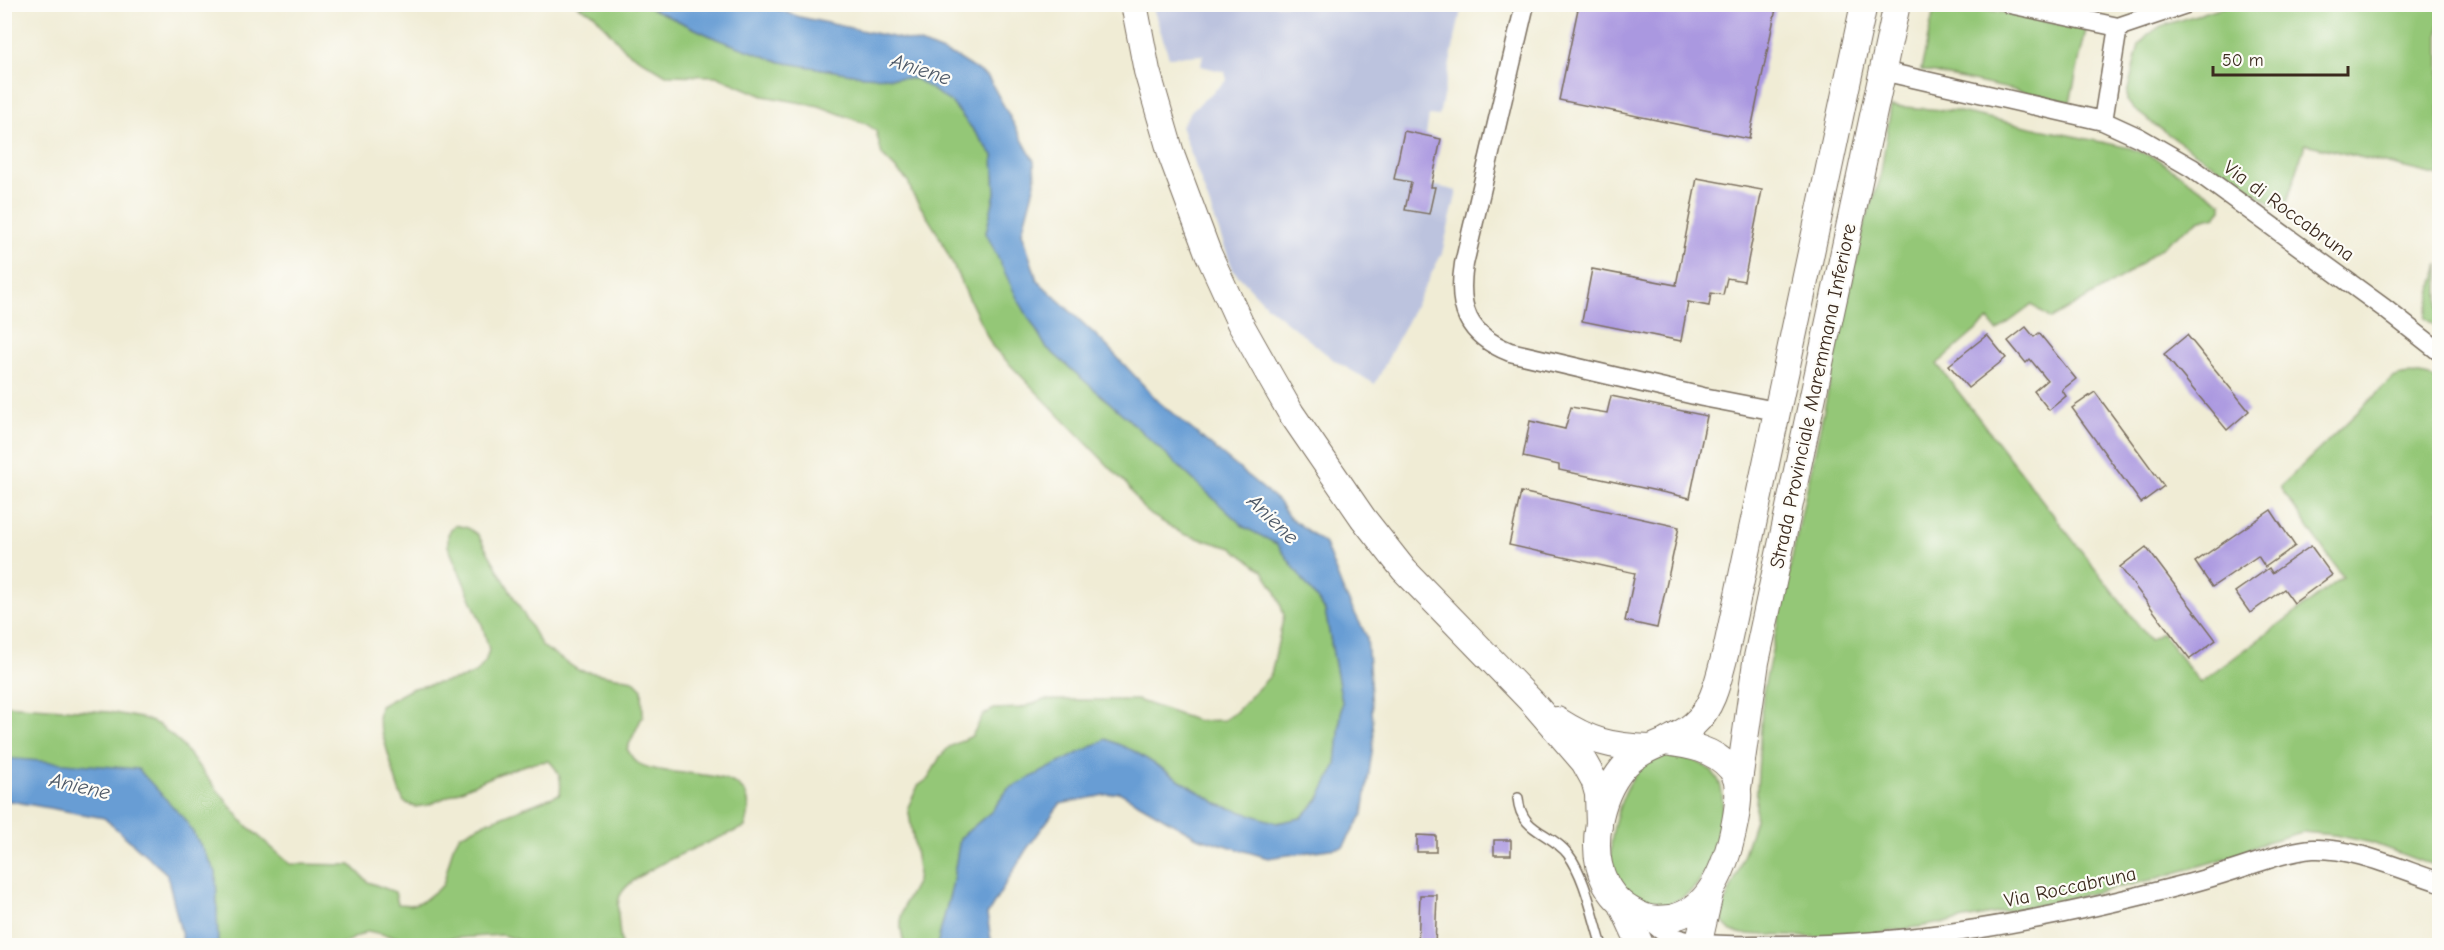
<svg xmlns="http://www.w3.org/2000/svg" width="2444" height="950" font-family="'Comic Neue',sans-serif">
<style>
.industrial{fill:#bcc3de}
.green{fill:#94c777;stroke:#68784a;stroke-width:1.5}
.water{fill:#679dd4;stroke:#516479;stroke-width:1.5}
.building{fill:#aa98e0}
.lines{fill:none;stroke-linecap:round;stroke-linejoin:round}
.service-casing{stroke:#7a6e5e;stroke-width:12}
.minor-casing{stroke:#7a6e5e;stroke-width:21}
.secondary-casing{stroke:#7a6e5e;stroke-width:28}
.service{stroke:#fff;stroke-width:9}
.minor{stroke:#fff;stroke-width:18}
.secondary{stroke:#fff;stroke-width:26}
.labels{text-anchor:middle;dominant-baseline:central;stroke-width:4.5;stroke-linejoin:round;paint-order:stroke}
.street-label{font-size:20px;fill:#3b2a1e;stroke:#fdfcf7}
.water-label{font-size:21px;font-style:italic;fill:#4d5867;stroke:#fdfcf7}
</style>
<rect width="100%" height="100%" fill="#fdfcf7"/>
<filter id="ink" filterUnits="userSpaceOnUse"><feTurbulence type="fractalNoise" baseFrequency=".0167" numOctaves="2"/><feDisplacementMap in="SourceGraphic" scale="12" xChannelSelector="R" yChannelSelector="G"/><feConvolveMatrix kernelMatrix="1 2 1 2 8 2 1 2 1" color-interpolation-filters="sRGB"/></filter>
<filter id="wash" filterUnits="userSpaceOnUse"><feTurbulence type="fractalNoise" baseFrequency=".008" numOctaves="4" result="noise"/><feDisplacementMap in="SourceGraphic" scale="24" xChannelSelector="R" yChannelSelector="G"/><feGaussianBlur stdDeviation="1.35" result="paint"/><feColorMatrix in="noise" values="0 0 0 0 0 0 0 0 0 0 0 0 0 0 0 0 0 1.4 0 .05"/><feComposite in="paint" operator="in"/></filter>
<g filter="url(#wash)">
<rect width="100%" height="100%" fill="#f0ecd5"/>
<path class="industrial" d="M1152 5H1462L1439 116 1429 115 1426 135 1441 139 1432 185 1457 191 1442 253 1375 384 1335 361 1267 306 1233 270 1181 126 1192 110 1227 80 1225 72 1201 66 1203 55 1169 57Z"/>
<path class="green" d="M576 5H644L717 39 781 62 864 76 916 79 952 103 993 155 995 193 986 233 1046 347 1127 418 1244 527 1277 544 1325 610 1342 702 1336 765 1319 799 1301 818 1277 823 1220 805 1134 751 1008 789 992 811 960 838 952 886 937 945H904L901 929V916L905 903 917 881 918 869 908 807 918 786 928 779 940 757 949 747 972 736 983 715 994 709 1021 708 1044 700H1137L1198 721 1224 720 1235 713 1271 675 1284 615 1276 592 1263 571 1232 548 1183 534 1151 515 1142 507 1127 485 992 346 938 234 912 193 908 181 882 155 876 131 866 124 819 106 763 96 716 76 666 75 625 50 594 14Z
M1935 5H1966L2086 30 2070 102 1921 70Z
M2229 5H2439V176L2305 144 2284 212 2156 126 2134 109 2127 101V93L2139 45 2148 35 2161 26Z
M1891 106 1955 111 2130 148 2157 159 2222 203V209L2216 216 2198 221 2178 235 2123 277 2051 319 2032 305 1997 331 1988 320 1937 364 2150 640 2162 633 2200 683 2343 577 2280 487 2393 378C2408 371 2424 375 2439 380V868L2372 843 2335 835 2302 832 2266 842 2237 855 2151 880 2040 905 1949 922 1880 933 1832 938 1743 934 1731 931 1723 923 1721 911 1738 872 1755 820 1763 692 1863 229 1880 179Z
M2439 264V329L2425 318Z
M455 525 468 528 478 535 542 646 578 670 633 680 642 689 643 715 627 749C630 753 632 758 635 761 665 785 770 755 745 827 720 838 623 873 619 899 616 913 620 931 621 945H524L516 939 502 935 413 941 368 931 340 945H218L216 872 12 759 5 758 4 705 109 712 146 719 159 725 179 742 244 823 290 864 351 865 368 882 395 892 398 904 411 905 423 901 443 885 453 847 459 836 482 824 560 794C562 779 560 772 549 761 513 763 462 791 428 805L415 807 404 802 399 791 378 719 380 706 413 688 464 678 477 672 485 662 489 650 483 627 448 546V534Z
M1666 755C1684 757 1702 760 1715 775 1733 795 1714 859 1701 879 1689 898 1659 915 1638 901 1633 898 1628 893 1624 889 1598 865 1616 804 1633 778 1640 766 1653 759 1666 755Z"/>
<path class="water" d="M644 5H765L800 17 920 43 958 58 988 77 1034 161 1035 183 1022 232 1037 280 1103 342 1160 403 1278 501 1288 516 1325 544 1343 590 1367 637 1374 738 1363 814 1343 847 1268 858 1197 837 1119 792 1060 804 1026 850 987 915 992 945H937L952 886 960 838 992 811 1008 789 1106 739 1134 751 1220 805 1277 823 1301 818 1319 799 1336 765 1342 702 1325 610 1277 544 1244 527 1127 418 1046 347 1017 298 986 233 995 193 993 155 952 103 916 79 864 76 781 62 717 39Z
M4 758 138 769 187 822 216 872 218 945H184L167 874 104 818 5 800Z"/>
<g id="blocks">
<path class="building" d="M1579 4H1777L1749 139 1559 100Z
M1404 131 1441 139 1431 187H1435L1429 214 1405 210 1411 182 1394 179Z
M1697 178 1762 190 1744 281 1727 278 1723 295 1711 293 1709 306 1688 302 1681 341 1582 321 1592 269 1676 285Z
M2026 327 2034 337 2039 333 2076 379 2062 390 2066 396 2049 410 2034 391 2047 380 2030 359 2026 363 2008 341Z
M1987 335 2006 358 1968 388 1949 365Z
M2187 335 2249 411 2227 430 2164 354Z
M2095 392 2164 486 2141 503 2072 408Z
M1611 396 1707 416 1690 498 1559 470V465L1523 457 1530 421 1565 429 1571 407 1607 413Z
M1521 492 1679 527 1657 628 1625 621 1635 573 1509 545Z
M2271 510 2295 546 2265 567 2258 556 2212 587 2195 562Z
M2311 546 2332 575 2294 603 2284 589 2250 613 2235 592 2269 568 2272 573Z
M2146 547 2216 640 2190 659 2120 567Z
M1417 835 1436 836V852H1417Z
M1494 840H1511V855H1494Z
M1420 895H1437L1435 946H1418Z"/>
</g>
</g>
<g filter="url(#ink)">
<use href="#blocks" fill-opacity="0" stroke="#7a6e5e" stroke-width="1.5"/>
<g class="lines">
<defs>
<path id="service" d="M1518 798C1521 833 1550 831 1568 854 1585 876 1593 918 1602 946"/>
<path id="minor" d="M1525 4 1464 264C1457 308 1467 335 1510 352L1703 397 1776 411
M2010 4 2118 27 2186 4
M1882 71 2103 121 2140 138 2192 168 2384 308 2440 352
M2103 121 2118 27
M1648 918C1655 926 1663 933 1673 937 1702 947 1737 945 1767 945 1907 947 2048 920 2183 885 2208 879 2232 871 2256 863 2275 857 2294 850 2313 849 2353 847 2402 870 2440 882"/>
<path id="secondary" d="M1134 4 1147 71 1172 157 1208 253 1240 323 1271 378 1291 413 1363 518 1404 570 1533 703 1584 762 1594 780 1598 794 1599 826
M1557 720C1590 741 1610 747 1650 748
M1665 742C1675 736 1685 732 1694 724 1714 707 1719 676 1726 651L1864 4
M1665 742C1690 745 1714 749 1731 769 1742 783 1738 806 1735 822 1728 859 1712 911 1670 918 1661 919 1651 920 1643 916 1626 909 1615 900 1606 884 1588 850 1599 797 1623 768 1634 755 1650 748 1665 742Z
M1738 788 1756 662 1897 4
M1622 905 1641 946
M1698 946 1711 889"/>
</defs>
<use href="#service" class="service-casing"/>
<use href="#minor" class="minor-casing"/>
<use href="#secondary" class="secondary-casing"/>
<use href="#service" class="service"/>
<use href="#minor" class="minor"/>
<use href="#secondary" class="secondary"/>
</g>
</g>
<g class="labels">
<g class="street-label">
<text transform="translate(2289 211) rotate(36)">Via di Roccabruna</text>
<text transform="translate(1813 396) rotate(-78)">Strada Provinciale Maremmana Inferiore</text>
<text transform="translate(2070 887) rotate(-12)">Via Roccabruna</text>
</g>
<g class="water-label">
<text transform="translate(921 69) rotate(18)">Aniene</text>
<text transform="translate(1273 519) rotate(44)">Aniene</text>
<text transform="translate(80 786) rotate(13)">Aniene</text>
</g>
</g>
<rect width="2444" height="950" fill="none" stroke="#fdfcf7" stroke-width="24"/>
<path d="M2213 66v9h135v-9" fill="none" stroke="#3b2a1e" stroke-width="3"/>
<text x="2222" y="66" font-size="18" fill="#3b2a1e" stroke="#fdfcf7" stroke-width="4.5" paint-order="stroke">50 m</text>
</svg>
